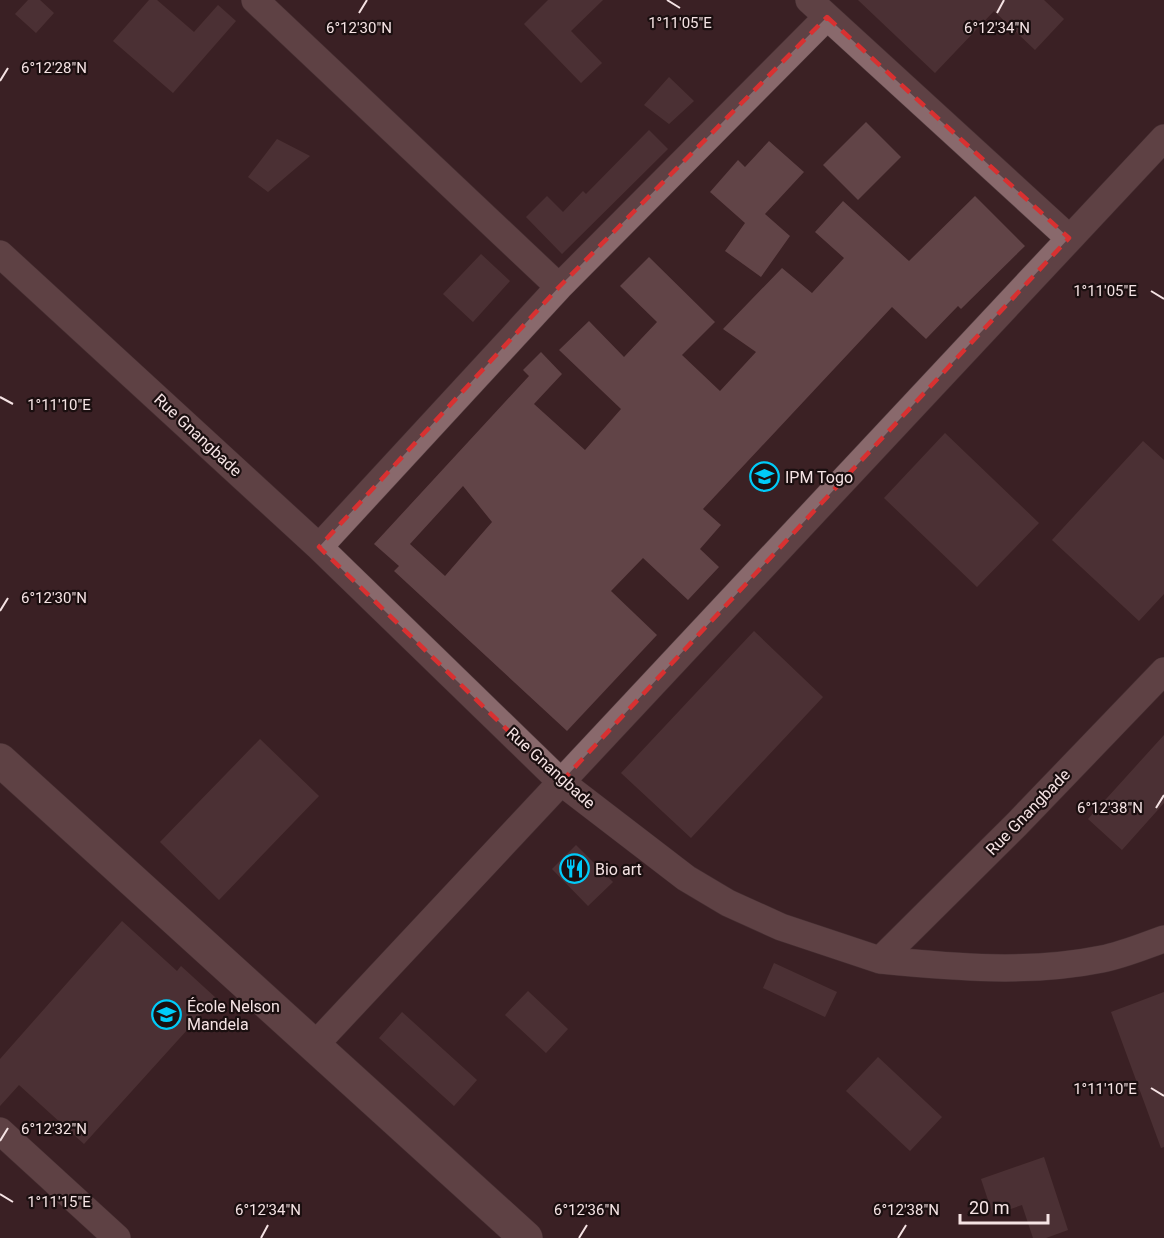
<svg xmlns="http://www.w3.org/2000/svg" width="1164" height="1238" font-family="Roboto,sans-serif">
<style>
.building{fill:#614447;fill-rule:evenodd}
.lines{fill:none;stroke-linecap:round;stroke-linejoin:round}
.minor-casing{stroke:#543e41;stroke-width:28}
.tertiary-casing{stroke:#543e41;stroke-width:34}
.minor{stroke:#89696c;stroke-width:27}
.tertiary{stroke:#89696c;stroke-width:33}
.marked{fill:none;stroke:#d83131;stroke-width:4.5;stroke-dasharray:12 8;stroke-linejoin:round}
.ticks{fill:none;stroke:#f5e3e4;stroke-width:2}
.labels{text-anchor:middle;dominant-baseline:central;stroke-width:4.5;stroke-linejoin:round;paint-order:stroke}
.street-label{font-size:16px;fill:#f5e3e4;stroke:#1b0f10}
.poi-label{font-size:16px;fill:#f5e3e4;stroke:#1b0f10;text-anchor:start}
.ticks-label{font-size:15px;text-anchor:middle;fill:#f5e3e4;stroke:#1b0f10;stroke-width:4.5;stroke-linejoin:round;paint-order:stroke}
</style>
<rect width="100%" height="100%" fill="#3b2124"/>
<path class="building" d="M28 0H40L54 13 36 33 15 14Z
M149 0H157L194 32 218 5 236 21 173 93 113 41Z
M548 0H603L571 31 602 63 581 83 524 24Z
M858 0H1044L1064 19 1035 50 994 11 935 73Z
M669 77 694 101 669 124 644 105Z
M866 122 901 157 858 200 823 165Z
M649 130 668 149 562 254 526 217 547 196 563 212 583 191 586 194Z
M277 139 310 156 268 192 248 177Z
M769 141 804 172 765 214 790 236 761 277 725 251 745 223 710 192 738 160 745 167Z
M975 196 1025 246 961 309 958 306 926 339 892 307 703 509 721 525 700 549 719 567 688 600 643 558 611 591 657 635 567 731 394 571 399 566 374 544 529 376 523 370 541 352 562 374 534 404 585 450 621 409 559 350 589 321 624 357 657 322 620 286 649 257 715 322 682 355 720 391 756 352 723 329 782 268 812 293 844 258 815 232 843 201 909 261ZM463 486 492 522 445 576 410 544Z
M481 254 510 281 473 322 443 294Z
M945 433 1039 523 977 587 884 498Z
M1143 441 1164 460V594L1139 621 1052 540Z
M754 631 823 697 691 838 621 773Z
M1164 735V803L1122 850 1088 819Z
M260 739 319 796 219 900 160 842Z
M576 845 613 882 588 906 552 869Z
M122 921 177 971 181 966 216 998 84 1144 19 1085 0 1106V1059Z
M774 963 837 992 825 1017 763 988Z
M528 991 568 1029 546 1053 505 1015Z
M1164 992V1147L1161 1148 1111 1012Z
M402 1012 477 1080 454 1106 379 1038Z
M878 1057 942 1117 910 1151 846 1091Z
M1044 1157 1068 1230 1046 1238H1033L1022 1205 993 1215 981 1179Z"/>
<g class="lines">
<defs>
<path id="minor" d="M255 0 559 287
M809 0 1069 238
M0 254 319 547 561 782 686 878 728 903 781 927 880 960 1017 824 1164 671
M319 547 559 287 827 17
M880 960C954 967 1029 974 1102 959 1123 955 1144 946 1164 939
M314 1046 1164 138
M0 1131 117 1238"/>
<path id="tertiary" d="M0 760 526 1238"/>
</defs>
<use href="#minor" class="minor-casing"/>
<use href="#tertiary" class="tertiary-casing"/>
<use href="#minor" class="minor"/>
<use href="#tertiary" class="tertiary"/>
</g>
<path d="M0 0H1164V1238H0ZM827 17 1069 238 561 782 319 547 559 287Z" fill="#3b2124" fill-opacity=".55" fill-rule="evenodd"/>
<path class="marked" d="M827 17 1069 238 561 782 319 547 559 287Z"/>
<path class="ticks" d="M667 0 680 8M359 13 367 0M997 13 1004 0M0 81 8 68M1151 291 1164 299M0 397 13 404M0 611 8 598M1156 808 1164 795M1151 1088 1164 1096M0 1141 8 1128M0 1194 13 1202M261 1238 268 1225M579 1238 587 1225M898 1238 906 1225"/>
<defs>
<symbol id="university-ring" viewBox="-11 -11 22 22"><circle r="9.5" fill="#1b0f10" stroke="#00cbf9" stroke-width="1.5"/><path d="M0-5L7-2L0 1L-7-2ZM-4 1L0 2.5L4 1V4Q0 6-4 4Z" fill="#00cbf9"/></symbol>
<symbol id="restaurant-ring" viewBox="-11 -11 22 22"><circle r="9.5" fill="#1b0f10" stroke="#00cbf9" stroke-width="1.5"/><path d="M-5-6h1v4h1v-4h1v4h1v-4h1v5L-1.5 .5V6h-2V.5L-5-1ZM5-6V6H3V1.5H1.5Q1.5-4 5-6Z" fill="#00cbf9"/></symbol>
<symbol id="school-ring" viewBox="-11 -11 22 22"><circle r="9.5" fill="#1b0f10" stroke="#00cbf9" stroke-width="1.5"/><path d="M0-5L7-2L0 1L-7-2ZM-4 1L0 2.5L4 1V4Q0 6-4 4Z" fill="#00cbf9"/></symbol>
</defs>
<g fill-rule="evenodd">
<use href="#university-ring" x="748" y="460" width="33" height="33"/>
<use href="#restaurant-ring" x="558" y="852" width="33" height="33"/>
<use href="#school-ring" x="150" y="998" width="33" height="33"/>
</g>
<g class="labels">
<g class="street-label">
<text transform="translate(198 435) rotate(43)">Rue Gnangbade</text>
<text transform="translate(551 768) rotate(42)">Rue Gnangbade</text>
<text transform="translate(1028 812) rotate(-46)">Rue Gnangbade</text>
</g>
<g class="poi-label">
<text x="785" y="477">IPM Togo</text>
<text x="595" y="869">Bio art</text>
<text x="187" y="1006">École Nelson<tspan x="187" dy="18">Mandela</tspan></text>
</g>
</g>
<g class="ticks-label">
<text x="680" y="28">1°11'05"E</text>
<text x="997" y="33">6°12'34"N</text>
<text x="359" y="33">6°12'30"N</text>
<text x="54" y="73">6°12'28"N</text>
<text x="1105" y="296">1°11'05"E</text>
<text x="59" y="410">1°11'10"E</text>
<text x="54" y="603">6°12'30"N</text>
<text x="1110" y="813">6°12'38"N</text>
<text x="1105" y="1094">1°11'10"E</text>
<text x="54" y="1134">6°12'32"N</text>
<text x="59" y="1207">1°11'15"E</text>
<text x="268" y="1215">6°12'34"N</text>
<text x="587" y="1215">6°12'36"N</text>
<text x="906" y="1215">6°12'38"N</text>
</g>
<path d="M960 1214v9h88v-9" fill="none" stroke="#f5e3e4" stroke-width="3"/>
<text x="969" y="1214" font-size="18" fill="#f5e3e4" stroke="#1b0f10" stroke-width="4.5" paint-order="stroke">20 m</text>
</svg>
